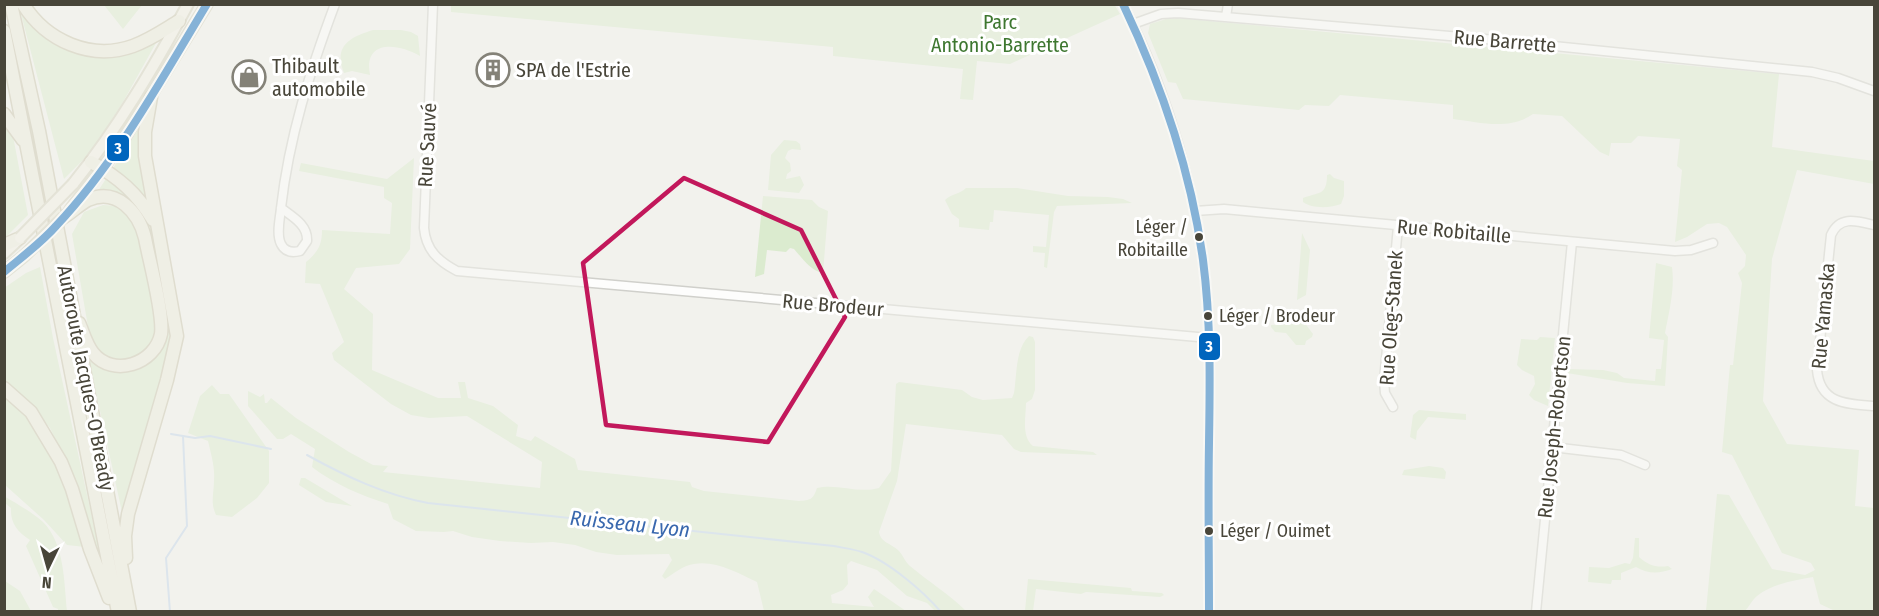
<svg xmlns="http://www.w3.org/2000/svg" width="1879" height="616" font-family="'Fira Sans Condensed',sans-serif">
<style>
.green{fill:#dbebcf}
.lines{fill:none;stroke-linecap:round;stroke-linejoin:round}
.stream{stroke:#c2d4ec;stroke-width:2}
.minor-casing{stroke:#d0d0cb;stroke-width:11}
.major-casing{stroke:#d3d0bc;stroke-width:14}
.highway-casing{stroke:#c8c3ab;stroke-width:15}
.minor{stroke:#fdfdfc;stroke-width:8}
.major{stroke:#f1efe5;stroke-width:10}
.highway{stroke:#eceadc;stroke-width:12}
.major-bridge-casing{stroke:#d3d0bc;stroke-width:14;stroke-linecap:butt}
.major-bridge{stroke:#f1efe5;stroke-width:10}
.bus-1-casing{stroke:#fff;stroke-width:12}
.bus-1{stroke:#0065bd;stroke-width:8}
.marked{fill:none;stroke:#c2185b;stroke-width:4.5;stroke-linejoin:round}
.bus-dot{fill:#484539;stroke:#fff;stroke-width:2}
.labels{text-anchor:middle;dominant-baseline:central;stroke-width:6;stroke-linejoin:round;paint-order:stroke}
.bus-label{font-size:18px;fill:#484539;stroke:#fff;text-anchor:start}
.park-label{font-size:20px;fill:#3e7730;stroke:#fff}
.street-label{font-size:20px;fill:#484539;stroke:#fff}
.poi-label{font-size:20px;fill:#484539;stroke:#fff;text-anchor:start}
.water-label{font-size:21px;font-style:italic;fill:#3968ae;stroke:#fff}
.line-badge{stroke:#fff;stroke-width:2}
.badge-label{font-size:16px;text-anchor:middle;font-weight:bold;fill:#fff}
</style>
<rect width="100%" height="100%" fill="#f2f2ed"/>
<path class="green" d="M104 5H142L123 29Z
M451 5 1114 4 1120 14 1010 64 977 61 973 100 960 99 963 69 833 56V47L451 12Z
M21 14 45 38 77 53 112 56 155 42 156 43 123 102 91 152 64 179Z
M1177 18 1779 74 1772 147 1874 161V184L1797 170 1772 259 1763 401 1787 444 1859 450 1855 506 1874 508V611H1835L1820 604 1813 577C1795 580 1772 584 1757 596 1752 600 1749 607 1745 611H1706L1717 494 1729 495 1772 569 1805 575 1815 570 1811 563 1782 553 1732 455 1722 452 1730 365H1733L1742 283 1738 273 1745 266 1746 255 1727 227 1719 223 1707 224 1687 237 1675 242 1682 170 1677 166 1680 139 1638 136 1631 143H1611L1609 156 1600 152 1562 116 1533 114C1509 131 1479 122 1453 119V105L1340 95 1329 106 1305 105 1299 110 1183 99 1176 83 1168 82 1148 33 1150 24 1166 19Z
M373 30H401L411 32 418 36 420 56C398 43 363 39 370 75L352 71 344 73C333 46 350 37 373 30Z
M4 123 13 136 28 215 5 238Z
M140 127 139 152 171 318 169 362 123 517 89 360H91C99 365 107 370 116 372 144 376 168 352 167 325 166 305 160 285 156 265 153 247 152 223 139 209 128 197 110 197 96 194Z
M784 140 796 141 800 144 801 150 792 149 788 151 785 158 790 163 791 171 787 174 786 179 800 176 804 185 799 193 768 190 771 155Z
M414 158 410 249 399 264 356 268 344 289 373 314 372 370 438 398H461L458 382H465L468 398 493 406 518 425 516 436 531 441 535 436 575 459 578 470 690 482 692 487 704 491 799 501C810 500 813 500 817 488 837 483 858 494 879 488L891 471 896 384 899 382 962 390 972 397 983 400 1012 398 1014 393C1017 376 1015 349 1029 336L1033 337 1035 342V390L1032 399 1026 403C1026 417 1021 436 1033 446L1093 452 1097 455 1021 452 1014 449 1002 435 906 424 897 481 879 532C881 543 891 543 899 551 903 555 905 562 910 566 929 582 949 594 966 611H935L927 603 907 596 877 570 851 561 847 565 848 584 843 590 831 595 832 603 874 607 868 597 874 589 906 611H764L757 582C738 573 715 560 694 564 684 565 673 574 665 579L662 576 672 560 669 554 617 555 596 552 575 545 553 542 531 543 500 541 472 537 453 531 444 532 416 531 393 519 388 504C362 496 334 484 312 467L315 449 291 434 283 439H277L248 406V391L260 397 264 394 265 403H267L271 398 296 418 349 452 373 465 388 466 383 472 540 488 542 462 467 416 429 418 411 415 391 404 334 360 332 353 344 342 320 284 305 283 306 262C318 252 322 245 322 230L390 234 392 203 384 198V187L299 171 301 163 387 179Z
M1330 174 1334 178 1344 181V196L1341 204C1331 208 1312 209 1303 202V198C1318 192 1327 196 1327 175Z
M966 188H1017L1068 196 1108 197 1123 199 1132 203 1057 206 1054 212 1047 268 1044 267 1045 253 1033 252V246L1046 247 1049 215 994 210 993 222H990L989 230 959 227V219L952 214 945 200C952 193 959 195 966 188Z
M763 196 812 200 819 207 828 211 823 273C811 271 802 258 794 249L790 248 786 252 767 250 764 274 755 277Z
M103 205C112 205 122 208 128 215 142 231 151 302 155 325V333L149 348 136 359 117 361 101 354 90 338 72 234 84 212Z
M1302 233 1310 250 1306 295 1297 300Z
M1656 263 1672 267C1675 289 1669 312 1665 333L1668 337 1665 386 1627 383 1567 373 1568 369 1603 370 1617 373 1624 378 1655 381 1656 369H1661L1664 340 1649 338Z
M40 267 53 338 104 573 65 459 50 428 29 403 5 380 4 288 26 273Z
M1296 318H1301L1313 334 1312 337 1306 341 1305 345H1296L1286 333 1275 332 1271 327V325L1293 324Z
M1540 337 1555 338 1548 406 1534 400 1529 395 1535 384 1534 376 1522 370 1517 365 1521 339 1537 340Z
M212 385 220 394H229L269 451V483L257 498 232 517 216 515C210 502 214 494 214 480 215 467 211 454 208 441L188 433 200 396Z
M4 396C15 405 28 413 35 425 59 462 71 506 85 547L67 545 44 520 5 485Z
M1419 410 1466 414V420L1428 417 1417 431 1416 440 1410 437 1413 415Z
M1429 466 1443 468 1446 472 1445 479 1402 475 1404 470Z
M301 478H305L352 506 326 502 299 485Z
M4 496C17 504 32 512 43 522 65 544 64 583 67 611H58V609L53 607 26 546 30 540C17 532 10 522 11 508L5 503Z
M1635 538H1639V557C1648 565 1656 568 1668 566L1672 569C1659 574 1648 574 1636 567L1621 573V580H1612L1611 584 1588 582 1589 567 1609 568 1625 563 1630 564 1633 558Z
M1028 579 1131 588 1132 591 1162 593 1164 595 1160 597 1086 592 1081 594 1036 589 1033 611H1025Z
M5 581 20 591 31 611H5Z"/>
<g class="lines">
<path class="stream" d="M171 434 195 438 210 436 271 449
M307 455C345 476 385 495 428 503L834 546C843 548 853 549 862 552 888 561 923 591 941 612
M170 612 166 558 187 526 183 436"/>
<defs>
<path id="minor" d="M433 4 424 228C426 250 438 261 457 271L1209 338
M1123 4C1169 94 1198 196 1207 297 1211 345 1210 394 1209 443 1209 499 1209 555 1209 612
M1226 17 1228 4
M1133 24 1161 14 1178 13 1485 39 1812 72 1838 78 1874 91
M281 208C293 217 308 225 307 241L300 251C292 253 285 252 281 244 276 234 280 219 281 208 289 137 310 71 335 4
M1195 211 1224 209 1675 251 1691 250 1713 243
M1874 225C1857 221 1840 215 1831 235L1817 370C1820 404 1847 404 1874 406
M1393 407 1385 393 1384 381 1398 226
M1552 447 1621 455 1645 465
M1536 612 1572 242"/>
<path id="major" d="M73 184C118 128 154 67 188 4
M70 210 119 147 207 4
M4 253 18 240
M4 272 24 256"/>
<path id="highway" d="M11 4 39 131 130 612
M23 4C46 41 91 61 133 46 150 40 164 30 179 21
M4 31 118 612
M4 114 23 140
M91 162C118 177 137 193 153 220
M64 217C72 212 80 204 88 200 117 187 139 213 145 238 149 260 164 314 161 334 155 364 113 378 93 353 86 344 83 332 79 323
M4 245 20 238
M4 388 31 412 61 462 72 489 90 549 109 598
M126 558 125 536 128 514 167 380 177 336 145 156V132L151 97"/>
</defs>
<use href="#minor" class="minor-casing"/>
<use href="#major" class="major-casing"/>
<use href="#highway" class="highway-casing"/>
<use href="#minor" class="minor"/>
<use href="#major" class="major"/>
<use href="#highway" class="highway"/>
<defs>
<path id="major-bridge" d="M20 238 73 184
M24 256 64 217"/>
</defs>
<use href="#major-bridge" class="major-bridge-casing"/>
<use href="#major-bridge" class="major-bridge"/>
<defs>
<path id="bus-1" d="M1123 4C1162 86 1191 171 1203 260 1211 321 1210 382 1209 443 1208 499 1209 555 1209 612
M4 272C22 257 41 243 56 226 117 161 161 80 207 4"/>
</defs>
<use href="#bus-1" class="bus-1-casing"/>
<use href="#bus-1" class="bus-1"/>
</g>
<path d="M0 0H1879V616H0ZM684 178 801 230 845 317 768 442 606 425 583 263Z" fill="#f2f2ed" fill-opacity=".55" fill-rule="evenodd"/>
<path class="marked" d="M684 178 801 230 845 317 768 442 606 425 583 263Z"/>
<defs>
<symbol id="building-ring" viewBox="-11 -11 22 22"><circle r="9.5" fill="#fff" stroke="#848278" stroke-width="1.5"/><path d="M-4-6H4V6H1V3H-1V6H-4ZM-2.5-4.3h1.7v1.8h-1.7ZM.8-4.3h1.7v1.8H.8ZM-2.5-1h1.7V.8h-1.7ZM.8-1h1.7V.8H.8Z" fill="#848278"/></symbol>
<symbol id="shop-ring" viewBox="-11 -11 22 22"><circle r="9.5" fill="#fff" stroke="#848278" stroke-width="1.5"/><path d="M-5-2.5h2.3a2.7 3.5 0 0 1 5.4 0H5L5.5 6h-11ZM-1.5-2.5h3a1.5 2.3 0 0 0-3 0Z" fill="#848278"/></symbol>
</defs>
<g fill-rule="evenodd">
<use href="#building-ring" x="474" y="51" width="38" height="38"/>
<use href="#shop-ring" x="230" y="58" width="38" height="38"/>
</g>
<g class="bus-dot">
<circle cx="1199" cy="237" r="5"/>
<circle cx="1208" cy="316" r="5"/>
<circle cx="1209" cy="531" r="5"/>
</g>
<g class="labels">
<g class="bus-label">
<text x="1188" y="227" text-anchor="end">Léger /<tspan x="1188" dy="23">Robitaille</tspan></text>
<text x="1219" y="316">Léger / Brodeur</text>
<text x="1220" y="531">Léger / Ouimet</text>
</g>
<g class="park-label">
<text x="1000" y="22">Parc<tspan x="1000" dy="23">Antonio-Barrette</tspan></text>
</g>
<g class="street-label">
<text transform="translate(1505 41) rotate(5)">Rue Barrette</text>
<text transform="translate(427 145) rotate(-87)">Rue Sauvé</text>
<text transform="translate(1454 231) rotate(5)">Rue Robitaille</text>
<text transform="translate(833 305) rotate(5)">Rue Brodeur</text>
<text transform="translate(1823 316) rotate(-85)">Rue Yamaska</text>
<text transform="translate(1391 318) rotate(-86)">Rue Oleg-Stanek</text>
<text transform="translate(86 378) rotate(79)">Autoroute Jacques-O'Bready</text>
<text transform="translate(1554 427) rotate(-84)">Rue Joseph-Robertson</text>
</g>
<g class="poi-label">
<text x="272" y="66">Thibault<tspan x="272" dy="23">automobile</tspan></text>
<text x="516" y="70">SPA de l'Estrie</text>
</g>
<g class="water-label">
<text transform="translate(630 524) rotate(6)">Ruisseau Lyon</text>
</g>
</g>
<g class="line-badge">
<rect x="106" y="134" width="24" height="28" rx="6" fill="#0065bd"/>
<rect x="1198" y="332" width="23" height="29" rx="6" fill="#0065bd"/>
</g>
<g class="badge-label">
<text x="118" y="154">3</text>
<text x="1209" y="352">3</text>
</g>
<rect width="1879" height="616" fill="none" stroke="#484539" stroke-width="12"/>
<g transform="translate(48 568) rotate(185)" stroke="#ffffff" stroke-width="4.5" paint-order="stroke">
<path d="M0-4.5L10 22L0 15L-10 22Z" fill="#484539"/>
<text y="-9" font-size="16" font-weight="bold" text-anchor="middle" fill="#484539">N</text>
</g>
</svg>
